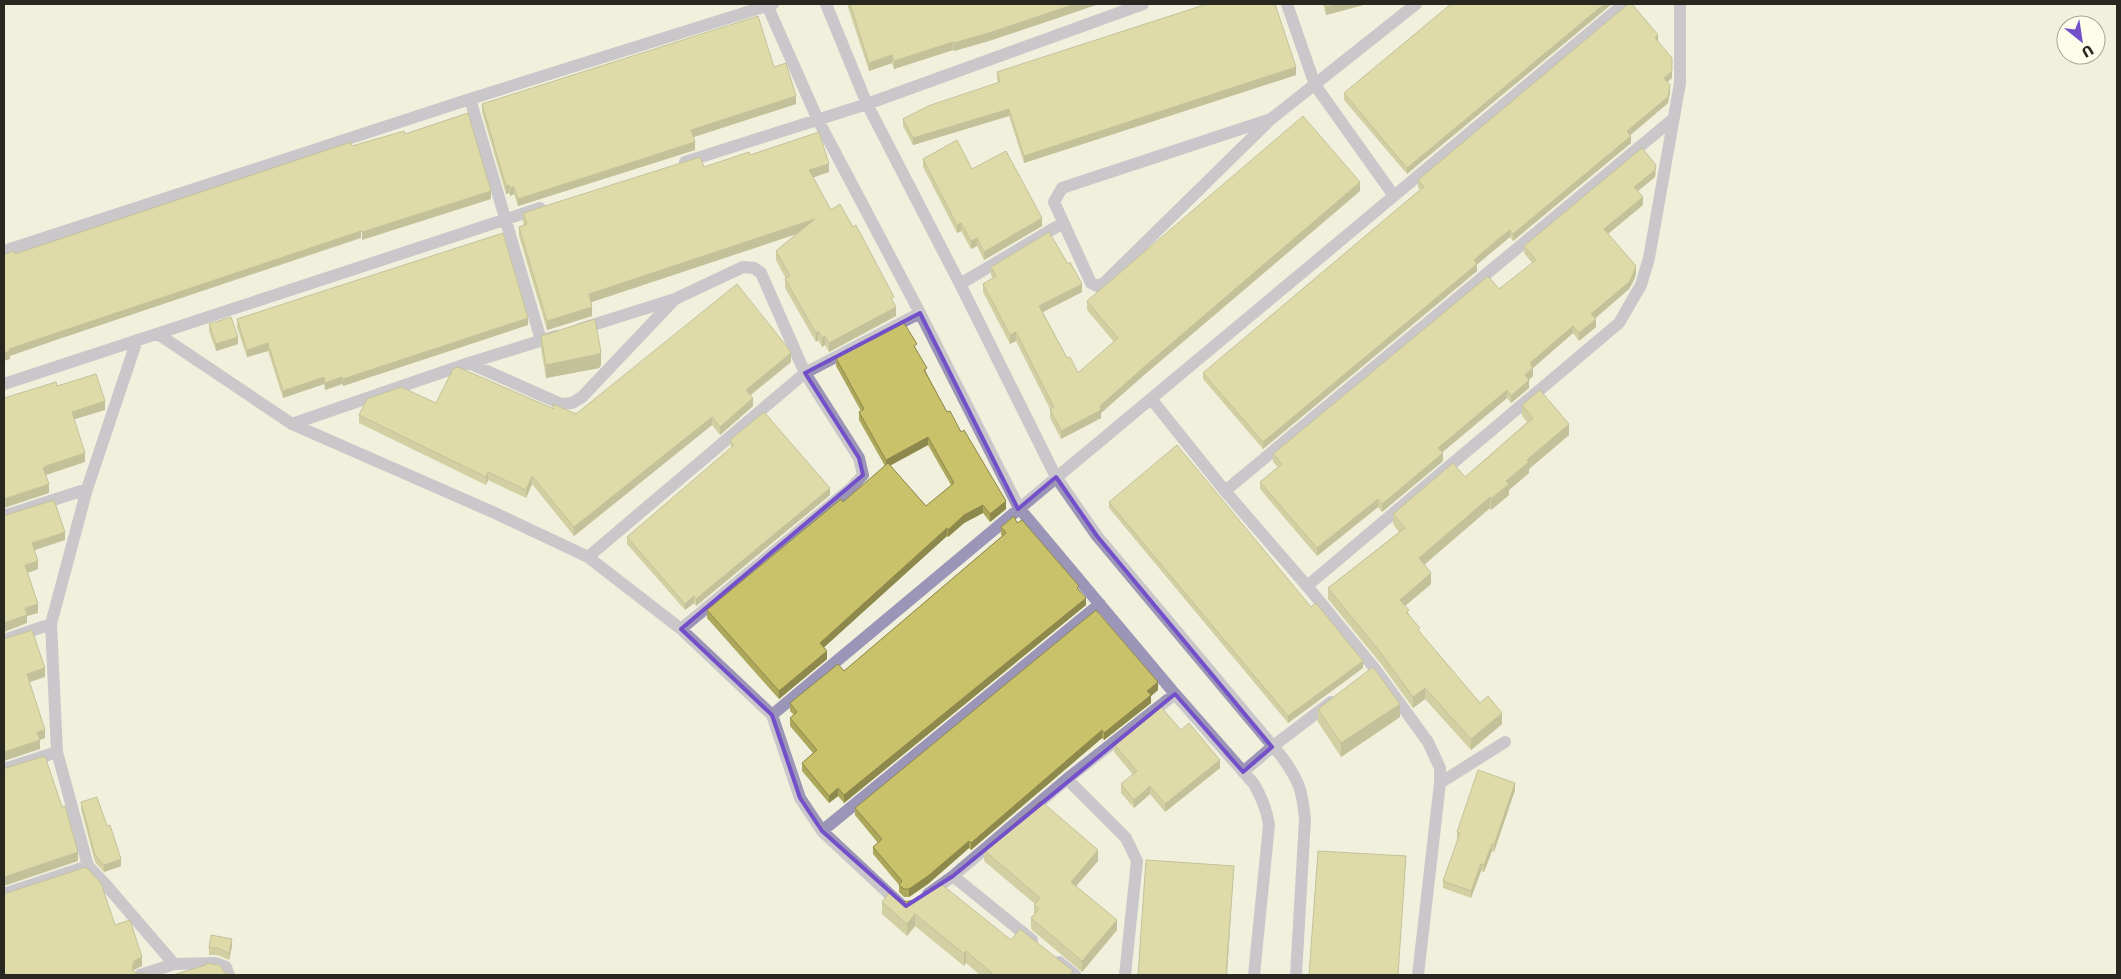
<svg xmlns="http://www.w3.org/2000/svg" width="2121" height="979" font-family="'DejaVu Sans',sans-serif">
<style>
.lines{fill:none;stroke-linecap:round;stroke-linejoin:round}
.street{stroke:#9b95b7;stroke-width:12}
.wall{fill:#ada75c;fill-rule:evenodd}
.shaded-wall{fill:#8d884b}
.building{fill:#c9c26b;stroke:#8d884b}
.marked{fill:none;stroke:#7350c9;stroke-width:4;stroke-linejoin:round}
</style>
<rect width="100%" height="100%" fill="#f1f0dc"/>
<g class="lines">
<path class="street" d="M826 4 867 104 960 284 1056 477 1097 536 1282 757C1299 781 1302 789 1305 819L1296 975
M1287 4 1315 85 1394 196
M767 5 818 120 920 313 1019 508 1175 694 1254 784C1262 798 1267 810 1269 825L1254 975
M470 99 541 340
M1271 119 1062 188 1054 202 1091 283 1097 286 1104 283 1271 119 1416 4
M685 162 867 104 1143 4
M4 251 470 99 773 4
M960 284 1063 223
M580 329 675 299 743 267 754 268 761 273 805 373 859 458 863 475 851 488 681 629
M158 334 292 424 495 513 588 557 681 629 772 715 800 798 822 831 901 905
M137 340 87 489 51 624 57 752 88 866 106 885 174 964 215 963 226 967 229 975
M469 363 561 404 572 403 582 397 674 300
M4 384 540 208
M1152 400 1225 491 1307 586 1375 669 1428 742 1440 768V783L1418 975
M292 424 469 363 556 336
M1225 491 1673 119
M4 516 87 489
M588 557 805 373 920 313
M1307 586 1619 323 1641 285 1649 258 1680 83V4
M4 640 51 624
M772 715 1624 4
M4 769 57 752
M1243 772 1272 747 1331 702
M1067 779 1126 838 1137 861 1125 975
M1440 783 1505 742
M822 831 1100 604
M953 876 1032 940
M4 894 88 866
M928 894 953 876 1067 779 1175 694
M1059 962 1075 975
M140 975 174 964"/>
</g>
<path class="wall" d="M847 4H1099L992 40 954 51 953 50 894 69 892 63 869 71Z
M1323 4H1367L1326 15Z
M1451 4 1407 174 1344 100V93Z
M1658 42 1672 78 1667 82 1670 92 1668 103 1630 135 1631 143 1513 241 1510 237 1477 264V271L1263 449 1203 379V373L1420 190 1418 187V180Z
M997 72 1296 75 1024 163 1009 116 913 145 903 126V119L998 83 997 79Z
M482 104H796L693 137 695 150 518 206 514 194 510 196 509 193 506 194 482 112Z
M750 155 829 172 813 177 831 210 894 303 896 316 829 352 825 345 822 347 818 340 816 342 785 288V279H786L776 260V251L796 234 591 302 592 316 547 330 519 236V227L524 225 523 222V213Z
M923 159 972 169 1042 226 984 260 977 246 971 249 961 231 957 233 923 167Z
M1656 172 1655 177 1638 191 1643 205 1608 234 1636 274 1633 282 1629 289 1595 318 1596 327 1579 341 1573 333 1533 368V376L1529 380V388L1511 403 1507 398 1442 452 1443 461 1382 512 1378 507 1317 556 1260 489V482L1278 467 1273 462V454L1499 289 1532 263 1524 253V246Z
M1360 191 1144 375 1101 413V418L1061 439 1050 418V409L1016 341 1010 344 983 292V284L993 278 991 275V267L1082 292 1043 312 1067 358 1078 373 1114 342 1087 310V301Z
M237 319 528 325 343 386 342 384 325 390 324 384 283 398 268 351 247 357 237 327Z
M209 324 238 344 216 351 209 331Z
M541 336 601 365 599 368 546 378 541 349Z
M917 350 927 374 947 412 961 432 1006 509 990 522 983 513 964 523 948 537 947 536 824 647 827 659 779 699 707 618V610L843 502 885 466 859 420V412L861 411 836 366V358ZM928 445 951 485 926 506 890 465Z
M791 362 751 395 753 406 720 435 712 425 574 536 532 484 526 498 488 480 486 485 359 423V415L553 408V404L576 414Z
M1522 405 1569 435 1529 469V473L1509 490V495L1491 510 1490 508 1424 565 1431 584 1405 606 1409 614 1420 632 1480 703 1502 724 1471 750 1425 699 1413 708 1381 664 1328 599V588L1399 532 1393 524V514L1465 477 1527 422 1522 416Z
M730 440 830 495 696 606 694 603 685 610 627 544V537L731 448Z
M1109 502 1311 607 1363 668 1288 723 1109 508Z
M1017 523 1086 605 844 803 838 796 829 803 802 771V763L813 753 790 726V718L794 715 790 711V703L844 671 1002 536 1001 535V527Z
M1158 690 1151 696V703L1104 740 1102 738 971 850 969 848 928 884 909 897H904L899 892V885L873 854V847L878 843 855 815V808Z
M1318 709 1400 717 1341 757 1318 722Z
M1181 730 1220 768 1165 812 1150 794 1134 808 1121 793V784L1133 775 1114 752V744Z
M1515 790 1494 852 1492 851 1484 872 1481 871 1471 898 1443 888V881L1458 839H1457V832Z
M81 802 107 826 121 866 104 872 95 862 81 809Z
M984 850 1098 861 1076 886 1117 930 1082 972 1031 929V918L1034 914V905L1035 904 984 861Z
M895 898 1011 940 1073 975H980L966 963 964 966 915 926 907 936 882 914V902Z
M232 946 229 960 217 955H209V948Z"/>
<path class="shaded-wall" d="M1075 4H1099L992 40 954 51V43Z
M1337 4H1367L1326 15V7Z
M1604 4H1612L1407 174V168Z
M1658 35V42L1655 38Z
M953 42V50L894 69V61Z
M892 55V63L869 71V63Z
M1296 67V75L1024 163V156Z
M1672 71V78L1664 85V78Z
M1670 85V92L1668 103 1627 138V131Z
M796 96V104L691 138V130Z
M1009 109V116L913 145V138Z
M1631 136V143L1513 241V234Z
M695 142V150L518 206V199Z
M829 164V172L809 179V170Z
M1656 165 1655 177 1634 194V187Z
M1360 182V191L1144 375 1101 413V418L1061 439V431L1100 406 1144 367Z
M509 185V193L506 194V186Z
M514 187V194L510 196V188Z
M491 191V199L362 240V232Z
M1643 197V205L1604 237V229Z
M1042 218V226L984 260V252Z
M815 219V228L589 303V294Z
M961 223V231L957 233V225Z
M1510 230V237L1474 267V260Z
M361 231V238L56 340 10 356V359L4 361V353L9 349 56 333Z
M977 238V246L971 249V241Z
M1477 264V271L1263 449V442Z
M1636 266V274L1633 282 1629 289 1591 322V314Z
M1082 284V292L1039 314V306Z
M592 307V316L547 330V321Z
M896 307V316L829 352V343Z
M528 318V325L343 386V379Z
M1596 319V327L1579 341V333Z
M1573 326V333L1533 368V376L1525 383V375L1530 363Z
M818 331V340L816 342V333Z
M1016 332V341L1010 344V335Z
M825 336V345L822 347V338Z
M238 337V344L216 351V344Z
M268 343V351L247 357V350Z
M601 352V365L599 368 546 378V365Z
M791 353V362L746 398V390Z
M324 377V384L283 398V391Z
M342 377V384L325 390V383Z
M1529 380V388L1511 403V396Z
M1507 390V398L1438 456V448Z
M753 398V406L720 435V427Z
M105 401V410L72 420V412Z
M712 417V425L574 536V527Z
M1569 424V435L1529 469V473L1509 490V495L1491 510V499L1506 481 1527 460Z
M928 437V445L886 468V460Z
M85 453V462L46 475 43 468 46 466Z
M1443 453V461L1382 512V504Z
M488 472V480L486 485V477Z
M532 476V484L526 498V490Z
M49 484V493L4 508V499Z
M830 488V495L696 606V599Z
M1490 497V508L1419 569V558Z
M1378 499V507L1317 556V548Z
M1006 501V509L990 522V514Z
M983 505V513L964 523 948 537V530L964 515Z
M947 528V536L820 651V643Z
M65 532V540L32 551V543Z
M38 561V569L25 574V565Z
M1431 573V584L1400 610V600Z
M694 596V603L685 610V604Z
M1086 598V605L844 803V795Z
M38 604V613L27 616V623L4 632V623L25 608Z
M827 651V659L779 699V691Z
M1363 661V668L1288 723V716Z
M45 668V677L27 683V674Z
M1158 682V690L1151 696V703L1104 740V733L1147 691Z
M1425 688V699L1413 708V697Z
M1400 704V717L1341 757V743Z
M1502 713V724L1471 750V739Z
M45 730V738L37 741V732Z
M1102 730V738L971 850V843Z
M40 740V749L4 761V752Z
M1220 760V768L1165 812V804Z
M1515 783V790L1494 852V845Z
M1150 786V794L1134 808V800Z
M838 788V796L829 803V796Z
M969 841V848L928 884 909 897V889Z
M1492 844V851L1484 872V865Z
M1098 850V861L1071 892V882Z
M78 852V861L4 886V877Z
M121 859V866L104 872V865Z
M1481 864V871L1471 898V891Z
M1234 866 1227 975H1226Z
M915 914V926L907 936V924Z
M1117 920V930L1082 972V961Z
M232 939V946L229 960V953Z
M966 951V963L964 966V954Z
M142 957V966L134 970 133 975 132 968 134 961Z"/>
<path class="building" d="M850 4H1075L992 32 954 43 953 42 894 61 892 55 869 63Z
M1207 4H1275L1296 67 1024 156 1009 109 913 138 903 119 928 106 1000 82 997 72Z
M1325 4H1337L1326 7Z
M1451 4H1604L1407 168 1344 93Z
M1628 4H1632L1658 35 1655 38 1672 58V71L1664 78 1670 85 1668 97 1627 131 1631 136 1513 234 1510 230 1493 243 1474 260 1477 264 1263 442 1203 373 1421 189 1424 187 1418 180Z
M758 16 774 67 786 63 796 96 691 130 695 142 518 199 514 187 510 188 509 185 506 186 482 104Z
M468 113 491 191 362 232 361 231 56 333 9 349 10 351 4 353V254L14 251 15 254 351 142 352 146 404 131 405 134Z
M1303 116 1360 182 1144 367 1100 406 1101 410 1061 431 1050 409 1054 407 1016 332 1010 335 983 284 996 276 991 267 1049 232 1068 264 1070 262 1082 284 1039 306 1067 358 1070 357 1078 373 1118 338 1087 301Z
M819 132 829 164 809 170 831 210 840 204 853 227 856 225 894 297 891 298 896 307 829 343 825 336 822 338 818 331 816 333 785 279 790 276 776 251 815 219 589 294 592 307 547 321 519 227 527 224 523 213 700 157 704 167 749 152 750 155Z
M957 140 972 169 1006 151 1042 218 984 252 977 238 971 241 961 223 957 225 923 159Z
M1642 148 1656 165 1655 170 1634 187 1643 197 1604 229 1636 266 1633 274 1629 282 1591 314 1596 319 1579 333 1573 326 1530 363 1533 368 1525 375 1529 380 1511 396 1507 390 1438 448 1443 453 1382 504 1378 499 1317 548 1260 482 1282 464 1273 454 1488 276 1499 289 1536 260 1524 246Z
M503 233 528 318 343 379 342 377 325 383 324 377 283 391 268 343 247 350 237 319Z
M737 284 788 348 791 353 746 390 753 398 720 427 712 417 574 527 532 476 526 490 488 472 486 477 359 415 367 399 401 387 436 403 453 369 458 367 554 409 553 404 576 414Z
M231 317 238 337 216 344 209 324Z
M595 319 601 352 599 354 546 365 541 336Z
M904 323 917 344 914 346 927 368 924 370 947 412 950 411 961 432 964 430 1006 501 990 514 983 505 964 515 948 530 947 528 820 643 827 651 779 691 707 610 841 499 843 502 888 463 926 506 954 483 928 437 886 460 859 412 864 409 836 358Z
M96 374 105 401 72 412 85 453 46 466 43 468 49 484 4 499V398L56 382 57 386Z
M1540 390 1569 424 1527 460 1529 462 1506 481 1509 484 1491 499 1490 497 1419 558 1431 573 1400 600 1409 610 1406 612 1420 628 1418 630 1480 703 1488 696 1502 713 1471 739 1425 688 1413 697 1381 653 1328 588 1405 528 1393 514 1453 463 1465 477 1533 418 1522 405Z
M764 412 830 488 696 599 694 596 685 604 627 537 734 445 730 440Z
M1177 445 1311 607 1316 603 1363 661 1288 716 1109 502Z
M54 500 65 532 32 543 38 561 25 565 38 604 25 608 27 615 4 623V514L6 515Z
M1014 516 1017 523 1022 520 1079 586 1077 588 1086 598 844 795 838 788 829 796 802 763 817 750 790 718 797 712 790 703 838 664 844 671 1006 533 1001 527Z
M1096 610 1158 682 1147 691 1151 695 1104 733 1102 730 971 843 969 841 928 876 909 889H904L899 885 902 881 873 847 882 839 855 808Z
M32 630 45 668 27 674 45 730 37 732 40 740 4 752V639Z
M1373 667 1400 704 1341 743 1318 709Z
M1161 707 1181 730 1189 723 1220 760 1165 804 1150 786 1134 800 1121 784 1137 771 1114 744Z
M45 756 62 807 65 806 78 852 4 877V768H6Z
M1478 770 1515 783 1494 845 1492 844 1484 865 1481 864 1471 891 1443 881 1460 833 1457 832Z
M97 797 107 826 110 825 121 859 104 865 95 855 81 802Z
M1041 801 1098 850 1071 882 1117 920 1082 961 1031 918 1039 909 1034 905 1040 898 984 850Z
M1318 851 1406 856 1398 975H1309Z
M1146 860 1234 866 1226 975H1138Z
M86 867 101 883 115 925 130 920 142 957 134 961 132 968 134 972 139 974 147 973 148 975H4V893H7Z
M940 883 1011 940 1020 929 1073 971 1070 975H994L966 951 964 954 915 914 907 924 882 902 889 893 895 898 903 902 915 900Z
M211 935 232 939 229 953 217 948H209Z
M206 963 220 965 224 972 229 974V975H173L206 965Z"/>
<path d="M0 0H2121V979H0ZM920 313 1018 509 1056 477 1097 536 1272 747 1243 772 1175 694 953 876 906 906 822 831 800 798 772 715 681 629 863 475 859 458 805 373Z" fill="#f1f0dc" fill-opacity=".55" fill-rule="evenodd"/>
<path class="marked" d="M920 313 1018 509 1056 477 1097 536 1272 747 1243 772 1175 694 953 876 906 906 822 831 800 798 772 715 681 629 863 475 859 458 805 373Z"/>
<rect width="2121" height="979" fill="none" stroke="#282821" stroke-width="10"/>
<g transform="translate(2081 40) rotate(150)"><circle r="24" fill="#fefde9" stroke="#a8a899"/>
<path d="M0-4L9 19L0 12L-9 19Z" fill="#7350c9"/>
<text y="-8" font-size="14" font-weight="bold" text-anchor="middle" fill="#282821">U</text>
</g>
</svg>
